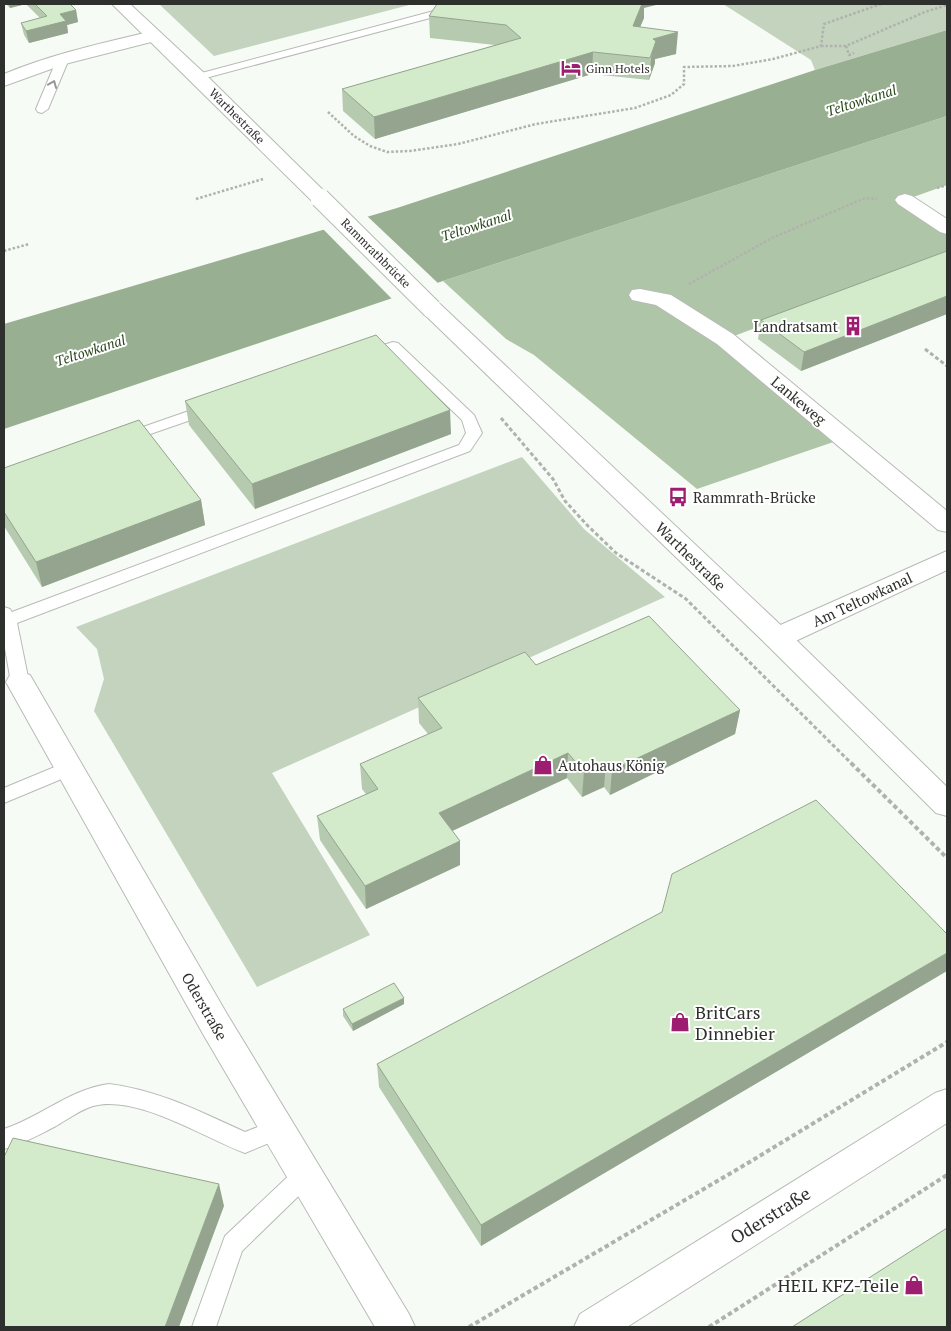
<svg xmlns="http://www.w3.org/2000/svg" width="951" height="1331" font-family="'PT Serif',serif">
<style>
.green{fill:#c3d3bd}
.forest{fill:#afc5a7}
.water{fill:#99af91}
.pier{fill:#f7fbf5}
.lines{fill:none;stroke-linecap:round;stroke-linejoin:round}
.service-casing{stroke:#b7bbb6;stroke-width:2}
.minor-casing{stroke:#b7bbb6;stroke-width:2}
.tertiary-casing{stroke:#b7bbb6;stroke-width:2}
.secondary-casing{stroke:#b7bbb6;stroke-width:2}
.path-far2{stroke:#afb2ad;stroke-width:2.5;stroke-dasharray:2.5 2;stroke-linecap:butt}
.path-far1{stroke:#afb2ad;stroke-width:3;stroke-dasharray:4 2.5;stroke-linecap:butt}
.path{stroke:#afb2ad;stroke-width:4;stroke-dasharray:4.5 3;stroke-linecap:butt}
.service{fill:#fff;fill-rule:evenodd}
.minor{fill:#fff;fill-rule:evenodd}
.tertiary{fill:#fff;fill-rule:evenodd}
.secondary{fill:#fff;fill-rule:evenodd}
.tertiary-bridge-casing{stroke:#b7bbb6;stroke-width:21;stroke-linecap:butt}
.tertiary-bridge{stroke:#fff;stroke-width:19}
.wall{fill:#b6caaf}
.shaded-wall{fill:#94a48e}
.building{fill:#d4ebcb;stroke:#94a48e}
.oneway{stroke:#969896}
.labels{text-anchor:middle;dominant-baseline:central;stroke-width:4;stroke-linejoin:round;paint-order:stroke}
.far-poi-label{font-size:12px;fill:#2e302d;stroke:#fff;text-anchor:start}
.far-street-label{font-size:12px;fill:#2e302d;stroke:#fff}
.far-water-label{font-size:14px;font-style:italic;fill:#284619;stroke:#fff}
.poi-label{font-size:15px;fill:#2e302d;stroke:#fff;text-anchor:start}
.street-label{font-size:15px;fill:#2e302d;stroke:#fff}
.near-poi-label{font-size:18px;fill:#2e302d;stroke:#fff;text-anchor:start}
.near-street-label{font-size:18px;fill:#2e302d;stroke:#fff}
</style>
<rect width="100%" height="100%" fill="#f7fbf5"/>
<path class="green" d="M159 4H413L214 56Z
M723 4H947V30L815 70 811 60Z
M522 457 584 529 665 597 272 773 370 935 257 987 94 711 104 679 97 649 76 627Z"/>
<path class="forest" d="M947 116V185L905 200 947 228V256L726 339 845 438 697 489 534 355 506 339 443 281Z"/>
<path class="water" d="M947 30V116L443 281 4 429V324L397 208 815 70Z"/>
<path class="pier" d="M366 215 440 285 394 301 322 228Z"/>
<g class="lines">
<defs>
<path id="service" d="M460 4H476L475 6 202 79 198 80 192 77 194 75Z
M63 56 69 59 48 109 42 113 38 112 36 109 57 59Z
M393 342 398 343 474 415 482 433 470 451 17 623 29 682 26 687 20 688 14 687 11 682 4 643V607L10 609 12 612 459 445 466 433 462 420 391 352 366 359 361 358 359 355 361 352Z
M209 404 214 406 216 409 214 412 130 441H120L117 438 120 435Z
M69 761 76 763 78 768 76 773 4 803V788Z
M109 1084C158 1090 201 1112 245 1132L278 1119 286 1122 289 1129 286 1136 245 1153C204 1138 137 1094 93 1106 80 1110 68 1119 56 1126 39 1135 22 1144 4 1149V1129C41 1117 70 1089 109 1084Z
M305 1164 313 1168 316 1175 313 1182 242 1251 216 1327H192L225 1236 297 1168Z"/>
<path id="minor" d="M153 31 159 32 162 36 159 40 65 64 4 86V74C52 54 103 43 153 31Z
M905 194 912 196 947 219V234L940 232 898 204 895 200 898 196Z
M640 289 671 295 733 334 947 511V532L938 530 717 344 656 305 632 300 629 295 632 290Z
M947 551V570L787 645 777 648 767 645 763 638 767 631Z
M20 672 30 675 227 1014 409 1314 415 1327H375L203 1034 6 682 10 675Z"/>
<path id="tertiary" d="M112 4H130L204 73 327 194 330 198 327 202 320 204 313 202Z
M432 302 440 304 787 631 947 787V816L936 813 767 645 424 314 421 309 424 304Z"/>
<path id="secondary" d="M947 1089V1123L627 1327H574L580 1314 935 1093Z"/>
</defs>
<use href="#service" class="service-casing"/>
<use href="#minor" class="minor-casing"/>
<use href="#tertiary" class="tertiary-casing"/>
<use href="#secondary" class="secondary-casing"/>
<path class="path-far2" d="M821 46H846L925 12 947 5
M846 46 849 55 854 53
M328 112 354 136 370 146 387 152 410 151 458 144 536 124 635 108 671 95 684 84V67L733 66 773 59 821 46 824 24 881 4
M937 188 947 185
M196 199 263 179
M4 251 29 244
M689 284 772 238 865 198 877 199"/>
<path class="path-far1" d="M925 349 947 366
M501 418 553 479 565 501 588 526 616 553 686 599 852 764"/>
<path class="path" d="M851 763 947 858
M469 1327 748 1163 947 1042
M709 1327 947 1175"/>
<use href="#service" class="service"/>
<use href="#minor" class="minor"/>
<use href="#tertiary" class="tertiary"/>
<use href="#secondary" class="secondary"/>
<defs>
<path id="tertiary-bridge" d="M320 198 432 309"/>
</defs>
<use href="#tertiary-bridge" class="tertiary-bridge-casing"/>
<use href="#tertiary-bridge" class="tertiary-bridge"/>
</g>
<path class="wall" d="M6 4H70L76 10 78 22 67 25 68 33 29 43 24 35 21 23 40 18 26 4 10 8Z
M644 8V18L640 27 676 54 655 59V63L649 80 592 74 375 139 343 111 342 89 495 45 430 38 429 16Z
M947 251V314L801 371 758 339 761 320Z
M185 401 451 434 255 509 189 425Z
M4 468 201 500 205 525 42 587 4 526Z
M536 665 740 710 735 734 610 795 604 787 582 797 567 778 452 831 460 841V865L366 909 320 840 317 816 366 794 362 789 360 764 428 734 419 723 418 698Z
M816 800 481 1246 379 1087 377 1064 662 912Z
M404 1004 353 1031 343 1016V1009Z"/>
<path class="shaded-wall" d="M9 4H26L10 8Z
M633 4H660L644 8V18L631 48Z
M76 10 78 22 67 25 68 33 29 43 26 31 60 14Z
M678 32 676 54 655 59V63L649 80 653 39Z
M593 52 592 74 375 139 374 117Z
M947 296V314L801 371 804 352Z
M450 410 451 434 255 509 252 484Z
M201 500 205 525 42 587 36 562Z
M740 710 735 734 610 795 612 770Z
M568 753 567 778 439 837V813Z
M606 762 604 787 582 797 584 772Z
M460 841V865L366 909 365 886Z
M947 953V971L481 1246V1225Z
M404 998V1004L353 1031 352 1024Z
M219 1184 224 1206 179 1327H165Z"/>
<path class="building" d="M35 4H70L76 10 60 14 66 21 26 31 21 23 47 16Z
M437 4H642L633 26 678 32 653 39 656 41 650 58 593 52 374 117 342 89 521 38 506 25 429 16Z
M947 251V296L804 352 761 320Z
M376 335 450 410 252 484 185 401Z
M139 420 201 500 36 562 4 512V468Z
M649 616 740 710 612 770 606 762 584 772 568 753 439 813 460 841 365 886 317 816 378 789 360 764 442 728 418 698 525 652 536 665Z
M816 800 947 934V953L481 1225 377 1064 662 912 672 874Z
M394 983 404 998 352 1024 343 1009Z
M13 1138 219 1184 165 1327H4V1157Z
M947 1228V1327H792Z"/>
<defs><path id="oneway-chevron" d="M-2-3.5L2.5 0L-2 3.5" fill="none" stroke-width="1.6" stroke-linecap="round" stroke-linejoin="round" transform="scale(1.25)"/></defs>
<use class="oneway" href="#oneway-chevron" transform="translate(53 84) rotate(-68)"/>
<defs>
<symbol id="hotel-bare" viewBox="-9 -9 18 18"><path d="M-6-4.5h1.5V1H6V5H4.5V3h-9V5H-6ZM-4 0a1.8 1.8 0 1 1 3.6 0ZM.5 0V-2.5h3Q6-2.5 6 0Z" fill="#9d1d70" stroke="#fff" stroke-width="2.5" paint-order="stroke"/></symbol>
<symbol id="building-bare" viewBox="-9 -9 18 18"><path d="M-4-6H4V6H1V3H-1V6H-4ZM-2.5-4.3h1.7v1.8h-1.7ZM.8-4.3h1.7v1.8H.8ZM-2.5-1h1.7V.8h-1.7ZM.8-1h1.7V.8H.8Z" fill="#9d1d70" stroke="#fff" stroke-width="2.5" paint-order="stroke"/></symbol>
<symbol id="bus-bare" viewBox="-9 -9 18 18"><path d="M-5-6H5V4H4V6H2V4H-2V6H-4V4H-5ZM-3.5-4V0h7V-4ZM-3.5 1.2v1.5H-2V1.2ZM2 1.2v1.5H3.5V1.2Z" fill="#9d1d70" stroke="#fff" stroke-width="2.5" paint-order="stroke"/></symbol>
<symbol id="shop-bare" viewBox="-9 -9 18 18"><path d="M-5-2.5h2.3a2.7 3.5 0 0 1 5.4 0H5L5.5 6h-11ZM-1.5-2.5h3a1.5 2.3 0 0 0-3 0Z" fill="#9d1d70" stroke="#fff" stroke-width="2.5" paint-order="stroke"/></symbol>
</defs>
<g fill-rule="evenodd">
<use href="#hotel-bare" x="557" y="54" width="28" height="28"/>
<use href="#building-bare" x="839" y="312" width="28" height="28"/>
<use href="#bus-bare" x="664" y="483" width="28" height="28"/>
<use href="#shop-bare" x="529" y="751" width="28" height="28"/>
<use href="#shop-bare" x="666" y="1008" width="28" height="28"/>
<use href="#shop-bare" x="900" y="1271" width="28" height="28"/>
</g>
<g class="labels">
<g class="far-poi-label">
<text x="586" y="68">Ginn Hotels</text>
</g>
<g class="far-street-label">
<text transform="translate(237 116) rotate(45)">Warthestraße</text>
<text transform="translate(376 253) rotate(45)">Rammrathbrücke</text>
</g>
<g class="far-water-label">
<text transform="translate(861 100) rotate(-18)">Teltowkanal</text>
<text transform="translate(476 225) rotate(-18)">Teltowkanal</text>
<text transform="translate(90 350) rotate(-18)">Teltowkanal</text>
</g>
<g class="poi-label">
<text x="838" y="326" text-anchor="end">Landratsamt</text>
<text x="693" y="497">Rammrath-Brücke</text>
<text x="558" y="765">Autohaus König</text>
</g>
<g class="street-label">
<text transform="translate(799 400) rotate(40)">Lankeweg</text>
<text transform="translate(691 556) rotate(44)">Warthestraße</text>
<text transform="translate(862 599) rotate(-25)">Am Teltowkanal</text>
<text transform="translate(205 1006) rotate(60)">Oderstraße</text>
</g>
<g class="near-poi-label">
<text x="695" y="1012">BritCars<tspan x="695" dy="21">Dinnebier</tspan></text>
<text x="899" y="1285" text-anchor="end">HEIL KFZ-Teile</text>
</g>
<g class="near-street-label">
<text transform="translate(770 1215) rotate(-32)">Oderstraße</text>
</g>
</g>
<rect width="951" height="1331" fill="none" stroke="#2e302d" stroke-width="10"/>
</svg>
